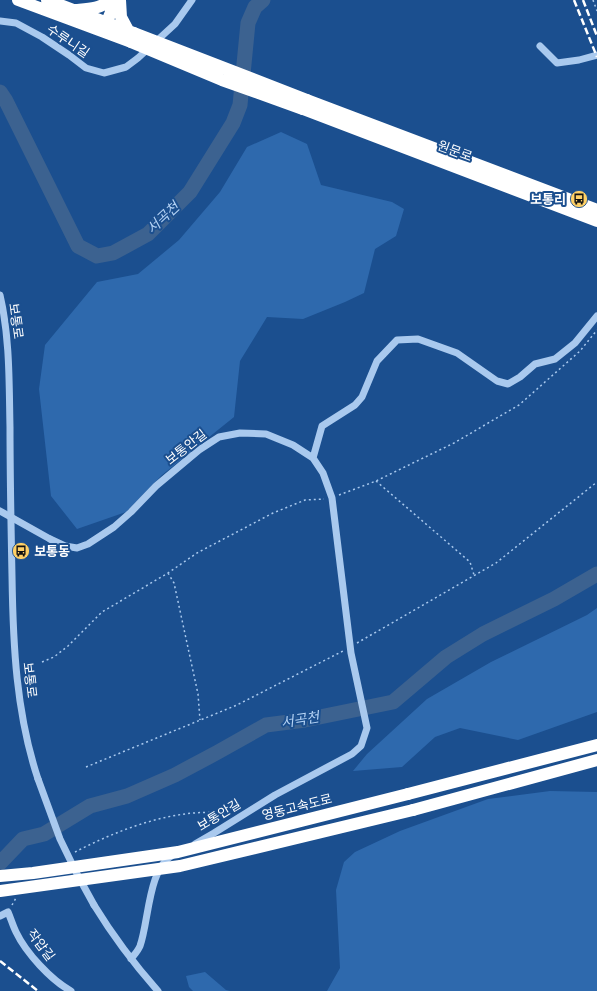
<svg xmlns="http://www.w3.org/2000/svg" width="597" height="991" font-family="Rubik,'Noto Sans KR',sans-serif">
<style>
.green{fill:#2e69ad}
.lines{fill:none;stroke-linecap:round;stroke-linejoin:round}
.river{stroke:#3c6290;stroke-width:15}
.path{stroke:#a9c9ee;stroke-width:1.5;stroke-dasharray:2 3;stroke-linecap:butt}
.minor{stroke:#a9c9ee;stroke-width:7}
.highway{stroke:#fff;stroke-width:12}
.rail{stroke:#fff;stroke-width:2.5;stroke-dasharray:7 3;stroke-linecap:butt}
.minor-bridge{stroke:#a9c9ee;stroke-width:7}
.highway-bridge{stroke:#fff;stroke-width:12}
.labels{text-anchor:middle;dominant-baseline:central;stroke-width:4;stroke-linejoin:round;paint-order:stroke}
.street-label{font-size:13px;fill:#fff;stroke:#1b4f8f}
.poi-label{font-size:13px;font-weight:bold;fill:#fff;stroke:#1b4f8f;text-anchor:end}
.water-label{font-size:14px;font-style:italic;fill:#b5d3f5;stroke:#1b4f8f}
</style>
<rect width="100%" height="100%" fill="#1b4f8f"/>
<path class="green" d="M281 132 307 144 321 185 392 202 404 209 396 236 375 249 364 293 345 302 303 319 267 317 240 361 234 417 162 475 126 512 77 529 51 496 39 389 45 345 97 282 138 274 179 240 220 192 247 147Z
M597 608V712L518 740 460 728 435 737 402 767 353 771 367 754 427 699 491 662 587 615Z
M550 791 597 792V991H327L340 968 336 890 344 862 355 852 400 831 488 799Z
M205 972 226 990 230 991H193L189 987 186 976Z"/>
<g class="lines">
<path class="river" d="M0 92 6 101 78 246 97 256 113 253 148 234 190 192 233 123 240 105 248 23 255 7 263 0
M0 863 23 839 44 834 90 806 127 796 175 775 218 752 266 725 305 720 393 702 446 657 483 634 554 599 597 574"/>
<path class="path" d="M593 0 597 11
M376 481 470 562 474 575
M339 495 376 481 454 443 519 405 580 351 597 330
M168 573 174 583 198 694 200 720
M357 643 496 563 597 482
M42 662 54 657 68 646 102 612 168 573 197 553 273 513 305 500 324 499
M86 767 237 705 343 651
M75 852C120 829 178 806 230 814
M12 905 16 898"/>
<path class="minor" d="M0 21 16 23 42 37 69 55 86 68 104 73 126 67 138 58 175 24 192 0
M540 46 557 63 579 60 597 55
M0 295C10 338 9 383 10 427 10 477 11 526 12 576 13 644 16 713 38 779
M313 458 322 426 355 405 362 397 377 361 397 340 418 339 457 353 497 381 508 384 520 377 535 364 555 359 575 343 597 316
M50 539 65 546 77 548 88 544 114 527 131 512 156 486 199 450 219 437 240 433 266 434 293 445 313 458 323 473 332 498 351 653 367 728 361 746 352 754 275 795 214 833 195 844
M94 905C113 936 134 964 158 991
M0 916 8 912C11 919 13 926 16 932 26 953 51 980 71 991
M131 959C134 955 138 951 140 946 149 921 148 868 173 855"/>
<path class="highway" d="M18 0 131 42
M47 0 134 33
M120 0 121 17 129 32
M76 10C89 9 100 9 110 0
M104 29 116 0
M307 100 597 210
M303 109 597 221
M408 794 597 745
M413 810 597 760"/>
<path class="rail" d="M574 0 597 57
M583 0 597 36
M0 961 38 991"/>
<path class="minor-bridge" d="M0 511 50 539
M38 779 60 839 77 874 94 905"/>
<path class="highway-bridge" d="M134 33 307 100
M131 42 222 80 303 109
M0 876 33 873 178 852 408 794
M0 891 180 866 413 810"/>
</g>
<defs>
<symbol id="bus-disc" viewBox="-11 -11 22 22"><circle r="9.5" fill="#ffd166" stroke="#1b4f8f"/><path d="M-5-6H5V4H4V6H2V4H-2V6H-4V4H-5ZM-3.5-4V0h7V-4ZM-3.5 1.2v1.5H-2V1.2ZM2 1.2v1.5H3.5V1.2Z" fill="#111"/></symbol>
</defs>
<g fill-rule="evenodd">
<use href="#bus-disc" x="569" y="189" width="20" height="20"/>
<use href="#bus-disc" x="11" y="541" width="20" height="20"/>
</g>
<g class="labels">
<g class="street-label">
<text transform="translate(68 41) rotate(34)">수루니길</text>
<text transform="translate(455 151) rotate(20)">원문로</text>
<text transform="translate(16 321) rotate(82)">보통로</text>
<text transform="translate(186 447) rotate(-38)">보통안길</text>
<text transform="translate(30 680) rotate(83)">보통로</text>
<text transform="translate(297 807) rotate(-14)">영동고속도로</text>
<text transform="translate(219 815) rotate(-31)">보통안길</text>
<text transform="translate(41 945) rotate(53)">작압길</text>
</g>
<g class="poi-label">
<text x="566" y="199">보통리</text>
<text x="34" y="551" text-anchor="start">보통동</text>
</g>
<g class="water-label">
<text transform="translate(163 218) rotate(-43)">서곡천</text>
<text transform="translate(300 720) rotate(-9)">서곡천</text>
</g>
</g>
</svg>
